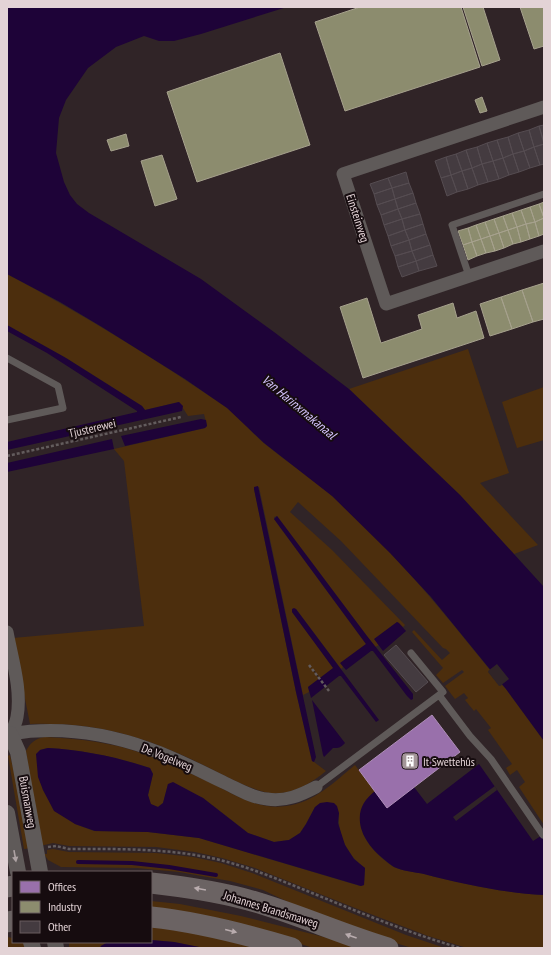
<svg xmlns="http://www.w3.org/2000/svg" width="551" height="955" font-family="'PT Sans Narrow',sans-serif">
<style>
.green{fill:#4c2e0d;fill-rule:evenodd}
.water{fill:#1e0338}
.pier{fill:#302427}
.offices{fill:#9970ab;stroke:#af8eb8}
.industry{fill:#8c8c6e;stroke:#a6a18d}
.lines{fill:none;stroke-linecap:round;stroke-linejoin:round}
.stream{stroke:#1e0338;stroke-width:4}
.building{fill:#443b40;stroke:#554c51}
.path{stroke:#635c5d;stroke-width:2.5;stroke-dasharray:3 2;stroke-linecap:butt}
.service{stroke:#5f5a59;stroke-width:7}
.minor{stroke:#5f5a59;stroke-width:13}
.tertiary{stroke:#5f5a59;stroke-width:16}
.primary{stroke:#6b6363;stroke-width:21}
.oneway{fill:#aea3a4}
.oneway2{fill:#b9acae}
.labels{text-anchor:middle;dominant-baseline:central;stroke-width:4;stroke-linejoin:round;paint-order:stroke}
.street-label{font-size:12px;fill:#e3d3d6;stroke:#160c0f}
.poi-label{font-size:12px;fill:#e3d3d6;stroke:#160c0f;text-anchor:start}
.water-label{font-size:13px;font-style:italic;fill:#d5c4fd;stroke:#160c0f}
</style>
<rect width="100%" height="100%" fill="#302427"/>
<path class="green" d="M7 274C83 314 155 359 226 407 241 417 251 433 265 444 287 462 311 478 333 496 391 548 441 609 490 670L488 672 499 686 502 685 506 689 544 741V825L519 787 525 782 517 770 510 775 506 768 512 764 488 730 491 728 476 709 474 711 465 700 468 698 464 693 455 699 445 686 464 672 462 670 443 683 436 675 443 668 412 632 414 630 442 660 450 653 446 649 443 648 341 541 298 502 290 512 332 550 405 625 403 627 397 622 375 639 379 645 375 647 277 516 274 517V519L366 644 341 663 343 667 341 669 296 609H292V612L334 668 320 678 314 670H313L319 679 308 687 309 692 303 695 259 487H254V489L296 692 312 761 314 762 326 771C310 784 293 795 271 793 248 790 215 770 193 760 137 734 92 722 30 724L13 638 144 626 124 461 114 449 205 428 207 426 204 414 188 416 179 402 145 410 142 406 66 358 7 325Z
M468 349 509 473 480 483 538 545 514 554 460 495 349 389Z
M544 387V440L517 448 502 402Z
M45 737C79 739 112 742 144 754 167 762 189 773 211 783 235 795 258 810 286 806 314 803 334 782 355 765L375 791C363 802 359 808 361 825 362 841 381 859 394 867 402 871 415 872 424 874 462 884 504 893 544 895V948H467L428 936 355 908 255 868 222 858 195 852 156 847 69 846 53 843 40 846 26 751C30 743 36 738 45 737ZM47 748C83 750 117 757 150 768L153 774 148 795 150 804 158 807 163 803 168 784 203 798 248 833 274 842 289 840 300 833 306 824 315 807 339 813C337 835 348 856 365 868L364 885 360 886 199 838 148 832 94 831 75 824 49 800 43 790 40 750Z
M10 755 32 848 24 849 8 756Z
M53 849 69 852 156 853 193 857 221 863 252 873 406 935 445 948H412L379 938 324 919 263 890 230 881 179 872 137 868 61 867 48 860 44 854H47V850Z
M151 901 180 904 241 916 367 948H313L270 934 151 911Z
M151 924 265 948H204L174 942 151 940Z
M7 937 13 938V942H22L28 948H7Z
M69 942H108L101 946 100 948H69Z"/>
<path class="water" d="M7 7H287L201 34 174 41H159L144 36 116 47 88 68 66 100 59 118 56 153 64 182 70 195 77 204 89 213 201 279 274 332 349 389 460 495 544 587V741L506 689 431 597 390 553 332 496 264 443 227 408 185 379 102 327 60 302 7 274Z
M7 325 66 358 142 406 145 410 179 402 183 406 182 411 7 450V442L137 412V411L47 353 7 331Z
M201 419 206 420 207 426 205 428 125 446 121 436Z
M112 439 114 449 7 472V463Z
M258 486 316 757 314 762 312 761 296 692 254 489V487Z
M277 516 367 636 413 694V699L411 700 407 696 373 651H371L346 670 340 663 366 644 274 519Z
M294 608 296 609 379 720 376 722 341 676H339L311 698 308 687 333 668 292 612V609Z
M397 622 399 623 406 631 383 651 374 639Z
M312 700 345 743C340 748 339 748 333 748L324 757 323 755Z
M48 748C83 750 117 757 150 768L153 774 148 795 151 804 158 807 163 803 168 784 173 782 203 798 248 833 274 842 289 840 300 833 306 824 315 807 320 803 327 802 334 803 337 806 339 813 338 823 345 845 354 859 365 868 364 885 361 886 199 838 148 832 95 831 75 824 54 811 43 790 38 777 36 754 40 750Z
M479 764 533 841 544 834V895C504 893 462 884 424 874 415 872 402 871 394 867 380 857 366 845 361 828 357 811 363 801 375 791L388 807 414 787 427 804Z
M151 940 174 942 204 948H100L101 946 108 942H151Z"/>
<path class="pier" d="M497 664 509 679 500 686 488 671Z
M495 786 497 790 456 821 453 817Z"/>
<path class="offices" d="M432 715 460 752 387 808 359 770Z"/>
<path class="industry" d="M360 7H461L480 67 345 111 315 22Z
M463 7H483L500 60 482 66Z
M520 7H544V46L534 49Z
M280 53 310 145 197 182 167 92Z
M482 97 487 111 480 113 475 100Z
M126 134 129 146 111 151 107 140Z
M162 155 177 199 155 206 141 161Z
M544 202V218L539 204Z
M539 204 544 218 535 222 530 207Z
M530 207 535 222 526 224 521 210Z
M521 210 526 224 517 227 512 213Z
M512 213 517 227 508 230 503 216Z
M503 216 508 230 499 233 494 219Z
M544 218V234L539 236 535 222Z
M494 219 499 233 490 236 485 222Z
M485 222 490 236 481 239 476 225Z
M535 222 539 236 530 239 526 224Z
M526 224 530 239 521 242 517 227Z
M476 225 481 239 472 242 468 228Z
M517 227 521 242 513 244 508 230Z
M468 228 472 242 463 245 458 231Z
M508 230 513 244 504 248 499 233Z
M499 233 504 248 495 251 490 236Z
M490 236 495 251 486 253 481 239Z
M481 239 486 253 477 256 472 242Z
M472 242 477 256 468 260 463 245Z
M544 283V319L533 322 522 290Z
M522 290 533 322 512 329 501 297Z
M501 297 512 329 490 336 480 304Z
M367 298 381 343 422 329 418 315 453 303 457 318 476 311 484 338 363 378 340 307Z"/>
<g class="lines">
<path class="stream" d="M78 862 132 863 169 867 216 875"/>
</g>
<path class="building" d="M544 125V142L539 126Z
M539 126 544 144 534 147 529 130Z
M529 130 534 147 524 151 518 133Z
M518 133 524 151 513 154 508 137Z
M508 137 513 154 503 158 497 140Z
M497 140 503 158 493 161 487 143Z
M487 143 493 161 482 164 477 147Z
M544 144V164L540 165 534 147Z
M477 147 482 164 472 168 466 150Z
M534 147 540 165 530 168 524 151Z
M466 150 472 168 462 171 456 154Z
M524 151 530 168 519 172 513 154Z
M456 154 462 171 451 175 446 157Z
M513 154 519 172 509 175 503 158Z
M446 157 451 175 441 178 435 161Z
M503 158 509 175 499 179 493 161Z
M493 161 499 179 488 182 482 164Z
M482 164 488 182 478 185 472 168Z
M472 168 478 185 468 189 462 171Z
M462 171 468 189 457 192 451 175Z
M406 172 409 183 392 188 388 178Z
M451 175 457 192 447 196 441 178Z
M388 178 392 188 374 194 370 184Z
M409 183 413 193 395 199 392 188Z
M392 188 395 199 377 205 374 194Z
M413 193 416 203 398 209 395 199Z
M395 199 398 209 381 215 377 205Z
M416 203 420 214 402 219 398 209Z
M398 209 402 219 384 225 381 215Z
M420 214 423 224 405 230 402 219Z
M402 219 405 230 388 236 384 225Z
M423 224 426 234 409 240 405 230Z
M405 230 409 240 391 246 388 236Z
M426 234 430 245 412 251 409 240Z
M409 240 412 251 395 256 391 246Z
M430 245 433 255 416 261 412 251Z
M412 251 416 261 398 267 395 256Z
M433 255 437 266 419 271 416 261Z
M416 261 419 271 402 277 398 267Z
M396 645 428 682 416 692 384 655Z"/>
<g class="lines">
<path class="path" d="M7 456 181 417
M309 665 329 691
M48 847 56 846 69 849C120 849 170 848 220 860 252 868 282 881 312 893 361 913 409 933 460 948"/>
<path class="service" d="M469 276 452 225 544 194
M7 358 58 386 63 408 7 420
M439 695 470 736 491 759 543 835
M316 787 443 692 411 653"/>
<path class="minor" d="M544 107 343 174 386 304 544 251
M7 632C12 659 22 690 17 717 16 723 13 729 10 734
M10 734C57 726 105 733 150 749 176 758 200 771 225 783 238 789 252 798 267 799 285 802 301 795 316 787"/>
<path class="tertiary" d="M10 734 18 752 40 872
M7 813 18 872
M31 942 33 948
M55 942 56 948"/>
<path class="primary" d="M151 883C187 887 223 892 259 903 302 916 344 935 388 948
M7 887 13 886
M151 917C199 922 245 934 292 948
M7 922 13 921"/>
</g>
<defs><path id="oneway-solid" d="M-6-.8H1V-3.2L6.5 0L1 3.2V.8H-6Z"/></defs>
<use class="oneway" href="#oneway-solid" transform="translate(15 856) rotate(80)"/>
<g class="oneway2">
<use href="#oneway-solid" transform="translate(200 889) rotate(-170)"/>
<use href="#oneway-solid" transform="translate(231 931) rotate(14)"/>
<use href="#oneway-solid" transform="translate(351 936) rotate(-160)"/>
</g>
<defs>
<symbol id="building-square" viewBox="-11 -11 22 22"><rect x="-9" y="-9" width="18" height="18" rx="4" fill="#a49699" stroke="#160c0f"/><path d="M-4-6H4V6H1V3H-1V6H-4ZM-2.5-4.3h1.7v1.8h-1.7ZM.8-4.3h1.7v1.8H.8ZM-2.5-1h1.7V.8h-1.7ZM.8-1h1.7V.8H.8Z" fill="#fff"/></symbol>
</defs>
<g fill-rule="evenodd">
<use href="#building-square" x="400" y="751" width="20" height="20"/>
</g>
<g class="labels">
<g class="street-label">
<text transform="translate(358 218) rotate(72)">Einsteinweg</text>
<text transform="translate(92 428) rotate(-13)">Tjusterewei</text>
<text transform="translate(167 757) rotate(22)">De Vogelweg</text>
<text transform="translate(28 802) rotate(80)">Buismanweg</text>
<text transform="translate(271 909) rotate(17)">Johannes Brandsmaweg</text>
</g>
<g class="poi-label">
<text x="423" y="761">It Swettehûs</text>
</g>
<g class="water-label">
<text transform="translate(299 407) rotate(40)">Van Harinxmakanaal</text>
</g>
</g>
<rect width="551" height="955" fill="none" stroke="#e3d3d6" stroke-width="16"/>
<rect x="12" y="871" width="140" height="72" fill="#160c0f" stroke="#685c5f"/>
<rect x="20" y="881" width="20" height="12" fill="#9970ab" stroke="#685c5f"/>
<text x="48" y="891" font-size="12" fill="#e3d3d6">Offices</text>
<rect x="20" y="901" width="20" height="12" fill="#8c8c6e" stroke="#685c5f"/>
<text x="48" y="911" font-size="12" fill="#e3d3d6">Industry</text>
<rect x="20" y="921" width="20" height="12" fill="#443b40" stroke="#685c5f"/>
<text x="48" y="931" font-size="12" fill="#e3d3d6">Other</text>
</svg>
